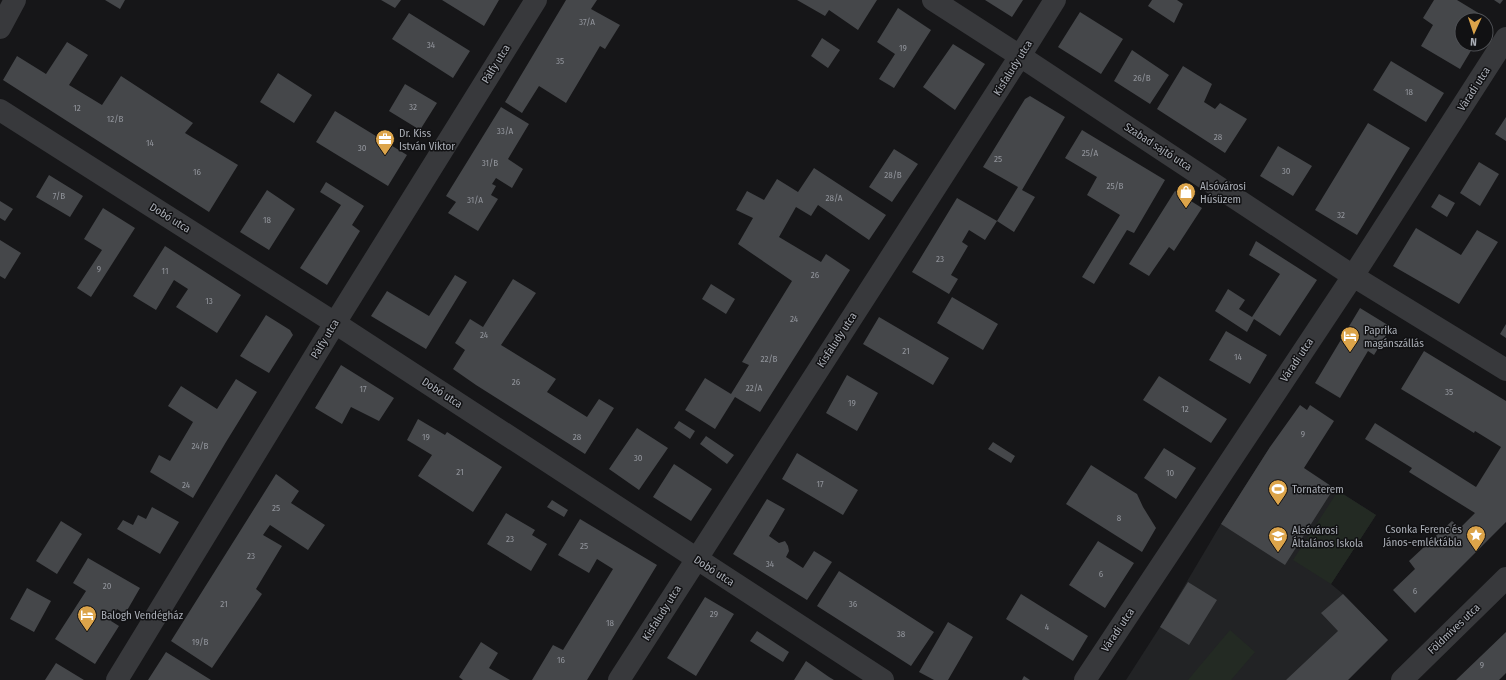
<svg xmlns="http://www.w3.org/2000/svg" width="1506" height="680" font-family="'Fira Sans Condensed',sans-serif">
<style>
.built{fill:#222325}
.green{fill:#232a23}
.building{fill:#45474a}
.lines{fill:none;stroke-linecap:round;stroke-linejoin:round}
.minor{stroke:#38393c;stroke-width:22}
.labels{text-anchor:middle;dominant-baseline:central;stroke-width:3;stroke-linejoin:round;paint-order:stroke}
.number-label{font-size:9px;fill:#91949b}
.street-label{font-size:11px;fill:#aaaeb6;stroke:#111113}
.poi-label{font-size:11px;fill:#aaaeb6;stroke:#111113;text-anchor:start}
</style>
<rect width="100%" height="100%" fill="#161618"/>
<path class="built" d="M1270 447 1376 515 1331 584 1343 594 1388 640 1348 680H1126L1160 627 1221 524Z"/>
<path class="green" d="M1338 491 1376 515 1331 584 1293 560Z
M1230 630 1255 652 1231 680H1188Z"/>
<path class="building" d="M105 0H125L120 9Z
M381 0H401L395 8Z
M442 0H499L484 26Z
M566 0H597L591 9 620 25 605 49 600 46 566 103 539 86 522 113 505 102Z
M797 0H877L858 30 829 10 825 16Z
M985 0H1023L1012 17Z
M1152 0H1177L1183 4 1174 23 1148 6Z
M1434 0H1457L1490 20 1486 27V20H1462V44H1475L1460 69 1421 46 1433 25 1423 18Z
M1494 0H1503L1500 4Z
M898 8 931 30 894 88 879 79 895 54 877 42Z
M1080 12 1123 39 1101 74 1058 47Z
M409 13 470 51 453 78 392 39Z
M822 38 840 50 828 68 811 56Z
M67 42 88 55 69 85 102 105 121 76 193 123 185 133 238 165 209 212 3 80 17 56 46 74Z
M953 44 985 64 955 110 923 87Z
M1132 50 1169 75 1150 104 1114 81Z
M1391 61 1444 93 1426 122 1373 90Z
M1183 66 1212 84 1204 102 1215 109 1220 103 1247 119 1225 153 1157 109Z
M278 73 312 95 294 123 260 102Z
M405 84 437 103 420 130 389 111Z
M1030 96 1065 117 1022 190 1035 197 1014 232 997 221 1018 187 983 167 1025 99Z
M501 107 529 124 508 159 523 169 512 188 496 178 492 184 496 186 491 195 498 199 478 231 448 213 456 202 446 196Z
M335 111 407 155 388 186 316 142Z
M1506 117V141L1495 134Z
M1368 123 1410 148 1357 235 1315 210Z
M1082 130 1165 180 1134 233 1127 230 1094 284 1082 277 1120 215 1087 195 1097 177 1065 158Z
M1278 146 1312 166 1293 196 1260 176Z
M894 149 918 164 892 202 869 187Z
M1479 162 1499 174 1480 206 1460 193Z
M814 168 886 215 869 240 818 205 811 216 796 207 779 237 821 262 826 254 850 270 760 412 735 397 715 429 685 410 705 378 731 394 749 365 742 362 792 281 738 244 753 218 736 210 747 191 764 200 777 179 798 192Z
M49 175 83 196 70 217 36 197Z
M326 182 364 206 352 225 360 231 327 285 300 268 341 205 320 192Z
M267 190 295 209 269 250 240 232Z
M1175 191 1202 208 1174 251 1169 247 1149 276 1129 264Z
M1439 194 1455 203 1447 217 1431 207Z
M957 198 997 221 985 240 969 230 962 242 968 246 951 275 958 279 949 294 912 272Z
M0 201 13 209 5 221 0 218Z
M103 208 135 228 91 297 77 288 102 250 84 239Z
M1416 228 1461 255 1477 230 1498 242 1459 304 1393 266Z
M0 240 21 253 5 279 0 276Z
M1256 241 1317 280 1280 336 1254 319 1247 332 1215 311 1228 289 1245 300 1239 309 1252 317 1280 274 1249 255Z
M165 246 241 295 217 333 176 307 188 289 174 280 156 310 133 296Z
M455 275 467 282 426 349 371 316 387 291 429 316Z
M513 279 536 293 501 345 556 379 547 392 587 417 599 399 614 408 585 454 476 385 453 369 465 350 455 343 470 319 483 327Z
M711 284 735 299 726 314 702 299Z
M952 297 998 324 983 350 937 323Z
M1360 308 1391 327 1374 355 1368 351 1340 398 1315 383Z
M266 315 290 330 293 335 269 373 240 356Z
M879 317 949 358 933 385 863 344Z
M1506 324V338L1500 334Z
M1226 331 1267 355 1250 384 1209 360Z
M1424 351 1506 401V522L1415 613 1393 590 1415 569 1409 561 1452 521 1460 528 1475 513 1409 472 1412 468 1365 439 1375 423 1476 487 1501 447 1475 431 1474 433 1401 389Z
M341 365 394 398 379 421 351 407 342 424 315 408Z
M847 375 878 393 857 431 826 413Z
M1159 376 1227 419 1211 443 1143 400Z
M236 379 257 392 226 442 193 498 150 472 159 455 170 461 193 422 168 406 181 386 217 409Z
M1300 405 1307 410 1310 405 1334 421 1304 468 1334 488 1285 565 1221 524 1270 447Z
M418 419 445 435 447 432 502 467 473 512 418 476 432 455 407 440Z
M679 421 695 431 690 439 674 428Z
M637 428 668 448 639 490 609 469Z
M706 436 734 455 727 464 700 444Z
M993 442 1015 456 1011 463 988 449Z
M1164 448 1196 468 1176 499 1144 478Z
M797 453 858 490 843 515 782 479Z
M674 464 712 489 691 521 653 497Z
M1091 465 1137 494 1143 507 1156 528 1142 552 1066 504Z
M276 474 299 491 291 503 325 525 308 550 270 525 263 535 282 546 256 589 262 594 212 668 171 641Z
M767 499 785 509 769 536 779 543 785 541 788 546 789 551 786 557 803 568 814 551 832 562 807 600 733 554Z
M552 500 568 510 564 517 547 507Z
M152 507 179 522 160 554 117 529 123 520 133 525 138 515 146 519Z
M506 513 535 530 532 535 547 544 531 571 487 544Z
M580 519 657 565 587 680H532L553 645 563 650 613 569 597 559 589 573 558 555Z
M61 521 82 534 57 574 36 561Z
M1098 541 1134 563 1105 608 1069 585Z
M88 558 140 588 125 614 117 609 111 621 119 626 95 664 55 639 86 591 73 583Z
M839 571 934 632 911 666 817 606Z
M1188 582 1217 600 1189 645 1160 627Z
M27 588 51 601 34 632 10 619Z
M1021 594 1088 636 1073 661 1006 619Z
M1343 594 1388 640 1348 680H1286L1338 631 1321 613Z
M705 597 734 614 696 676 667 658Z
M948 622 973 637 948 680H934L919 672Z
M757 631 789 652 783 662 750 641Z
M1506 632V673L1499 680H1456Z
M481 642 498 653 489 668 510 680H463L459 677Z
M166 652 211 680H148Z
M806 661 829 677 834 680H794Z
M56 663 84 680H45Z
M1024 676 1030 680H1022Z"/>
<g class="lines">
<path class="minor" d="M933 0 1020 56 1353 276 1506 370
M0 28 15 0
M0 110 335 323 883 680
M117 680 335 323 536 0
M619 680 1020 56 1055 0
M1085 680 1353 276 1506 38
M1402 680 1506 578"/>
</g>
<defs>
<symbol id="office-pin" viewBox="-11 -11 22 30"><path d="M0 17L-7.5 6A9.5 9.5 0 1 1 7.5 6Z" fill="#dca44a" stroke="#111113"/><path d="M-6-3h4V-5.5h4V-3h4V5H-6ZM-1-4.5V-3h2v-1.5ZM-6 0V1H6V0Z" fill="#fff"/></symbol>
<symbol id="shop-pin" viewBox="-11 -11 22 30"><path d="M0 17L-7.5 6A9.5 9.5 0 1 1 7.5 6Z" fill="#dca44a" stroke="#111113"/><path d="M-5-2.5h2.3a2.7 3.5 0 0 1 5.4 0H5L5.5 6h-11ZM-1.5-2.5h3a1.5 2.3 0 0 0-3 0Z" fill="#fff"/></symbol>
<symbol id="hotel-pin" viewBox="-11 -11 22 30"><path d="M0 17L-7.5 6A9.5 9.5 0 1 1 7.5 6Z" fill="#dca44a" stroke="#111113"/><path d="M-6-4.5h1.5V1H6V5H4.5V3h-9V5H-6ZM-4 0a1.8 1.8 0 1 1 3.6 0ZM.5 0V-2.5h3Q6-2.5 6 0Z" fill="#fff"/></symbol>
<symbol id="stadium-pin" viewBox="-11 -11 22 30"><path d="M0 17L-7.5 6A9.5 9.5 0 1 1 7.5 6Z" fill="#dca44a" stroke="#111113"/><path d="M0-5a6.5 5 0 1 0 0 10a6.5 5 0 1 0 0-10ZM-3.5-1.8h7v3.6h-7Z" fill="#fff"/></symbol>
<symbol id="sight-pin" viewBox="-11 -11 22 30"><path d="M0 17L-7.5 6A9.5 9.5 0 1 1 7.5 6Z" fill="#dca44a" stroke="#111113"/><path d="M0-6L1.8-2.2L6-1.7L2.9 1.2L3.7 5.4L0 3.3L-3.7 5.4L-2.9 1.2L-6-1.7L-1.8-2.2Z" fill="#fff"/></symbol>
<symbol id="school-pin" viewBox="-11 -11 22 30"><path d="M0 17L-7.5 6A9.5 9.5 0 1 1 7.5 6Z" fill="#dca44a" stroke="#111113"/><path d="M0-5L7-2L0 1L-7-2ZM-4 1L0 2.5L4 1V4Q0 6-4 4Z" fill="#fff"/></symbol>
</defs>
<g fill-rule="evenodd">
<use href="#office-pin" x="374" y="128" width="22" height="30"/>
<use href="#shop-pin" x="1175" y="181" width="22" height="30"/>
<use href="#hotel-pin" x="1339" y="325" width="22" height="30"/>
<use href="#stadium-pin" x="1267" y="478" width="22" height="30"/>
<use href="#sight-pin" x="1465" y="524" width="22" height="30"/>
<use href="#school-pin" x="1267" y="525" width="22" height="30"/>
<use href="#hotel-pin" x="76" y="604" width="22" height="30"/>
</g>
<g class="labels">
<g class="number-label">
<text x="587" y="22">37/A</text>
<text x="431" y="45">34</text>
<text x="903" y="48">19</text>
<text x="560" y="61">35</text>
<text x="1142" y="78">26/B</text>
<text x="1409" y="92">18</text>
<text x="413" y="107">32</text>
<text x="77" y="108">12</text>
<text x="115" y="119">12/B</text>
<text x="505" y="131">33/A</text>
<text x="1218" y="137">28</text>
<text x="150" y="143">14</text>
<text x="362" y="148">30</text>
<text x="1090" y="153">25/A</text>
<text x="998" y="159">25</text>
<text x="490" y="163">31/B</text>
<text x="1286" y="171">30</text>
<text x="197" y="172">16</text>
<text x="893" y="175">28/B</text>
<text x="1115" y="186">25/B</text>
<text x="59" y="196">7/B</text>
<text x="834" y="198">28/A</text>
<text x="475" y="200">31/A</text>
<text x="1341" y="215">32</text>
<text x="267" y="220">18</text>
<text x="940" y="259">23</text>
<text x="99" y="269">9</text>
<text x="165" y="271">11</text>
<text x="815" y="275">26</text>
<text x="209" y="301">13</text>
<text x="794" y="319">24</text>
<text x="484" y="335">24</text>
<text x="906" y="351">21</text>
<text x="1238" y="357">14</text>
<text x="769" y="359">22/B</text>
<text x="516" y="382">26</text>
<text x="754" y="388">22/A</text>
<text x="363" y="389">17</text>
<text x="1449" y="392">35</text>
<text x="852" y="403">19</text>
<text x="1185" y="409">12</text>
<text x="1303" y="434">9</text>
<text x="426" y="437">19</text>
<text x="577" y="437">28</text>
<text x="200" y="446">24/B</text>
<text x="638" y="458">30</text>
<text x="460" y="472">21</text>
<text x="1170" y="473">10</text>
<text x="820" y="484">17</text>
<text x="186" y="485">24</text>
<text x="276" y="508">25</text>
<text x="1119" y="518">8</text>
<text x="510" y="539">23</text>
<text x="584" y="546">25</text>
<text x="251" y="556">23</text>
<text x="770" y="564">34</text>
<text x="1101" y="574">6</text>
<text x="107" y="586">20</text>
<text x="1415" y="591">6</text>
<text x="224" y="604">21</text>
<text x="853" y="604">36</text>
<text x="714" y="614">29</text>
<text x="610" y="623">18</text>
<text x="1047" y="627">4</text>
<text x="901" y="634">38</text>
<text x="200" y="642">19/B</text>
<text x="561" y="660">16</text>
<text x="1482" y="665">9</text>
</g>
<g class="street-label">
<text transform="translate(496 64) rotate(-58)">Pálfy utca</text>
<text transform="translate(1013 68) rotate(-58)">Kisfaludy utca</text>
<text transform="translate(1474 89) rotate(-57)">Váradi utca</text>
<text transform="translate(1158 147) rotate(33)">Szabad sajtó utca</text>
<text transform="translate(170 218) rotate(32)">Dobó utca</text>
<text transform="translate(325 339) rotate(-59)">Pálfy utca</text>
<text transform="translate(837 340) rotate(-57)">Kisfaludy utca</text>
<text transform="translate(1297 360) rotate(-56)">Váradi utca</text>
<text transform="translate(442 393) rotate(33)">Dobó utca</text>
<text transform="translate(714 571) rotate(33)">Dobó utca</text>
<text transform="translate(662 613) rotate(-58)">Kisfaludy utca</text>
<text transform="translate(1454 629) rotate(-44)">Földmíves utca</text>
<text transform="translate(1118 630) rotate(-56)">Váradi utca</text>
</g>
<g class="poi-label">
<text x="399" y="133">Dr. Kiss<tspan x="399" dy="13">István Viktor</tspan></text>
<text x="1200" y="186">Alsóvárosi<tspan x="1200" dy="13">Húsüzem</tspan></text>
<text x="1364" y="330">Paprika<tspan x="1364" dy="13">magánszállás</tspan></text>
<text x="1292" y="489">Tornaterem</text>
<text x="1462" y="529" text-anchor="end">Csonka Ferenc és<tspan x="1462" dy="13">János-emléktábla</tspan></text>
<text x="1292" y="530">Alsóvárosi<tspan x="1292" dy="13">Általános Iskola</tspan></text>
<text x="101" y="615">Balogh Vendégház</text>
</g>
</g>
<g transform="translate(1474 32) rotate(183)"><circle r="19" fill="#111113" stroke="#4e5054"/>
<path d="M0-3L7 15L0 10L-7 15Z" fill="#dca44a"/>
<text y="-6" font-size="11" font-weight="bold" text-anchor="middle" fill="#aaaeb6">N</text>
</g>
</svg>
